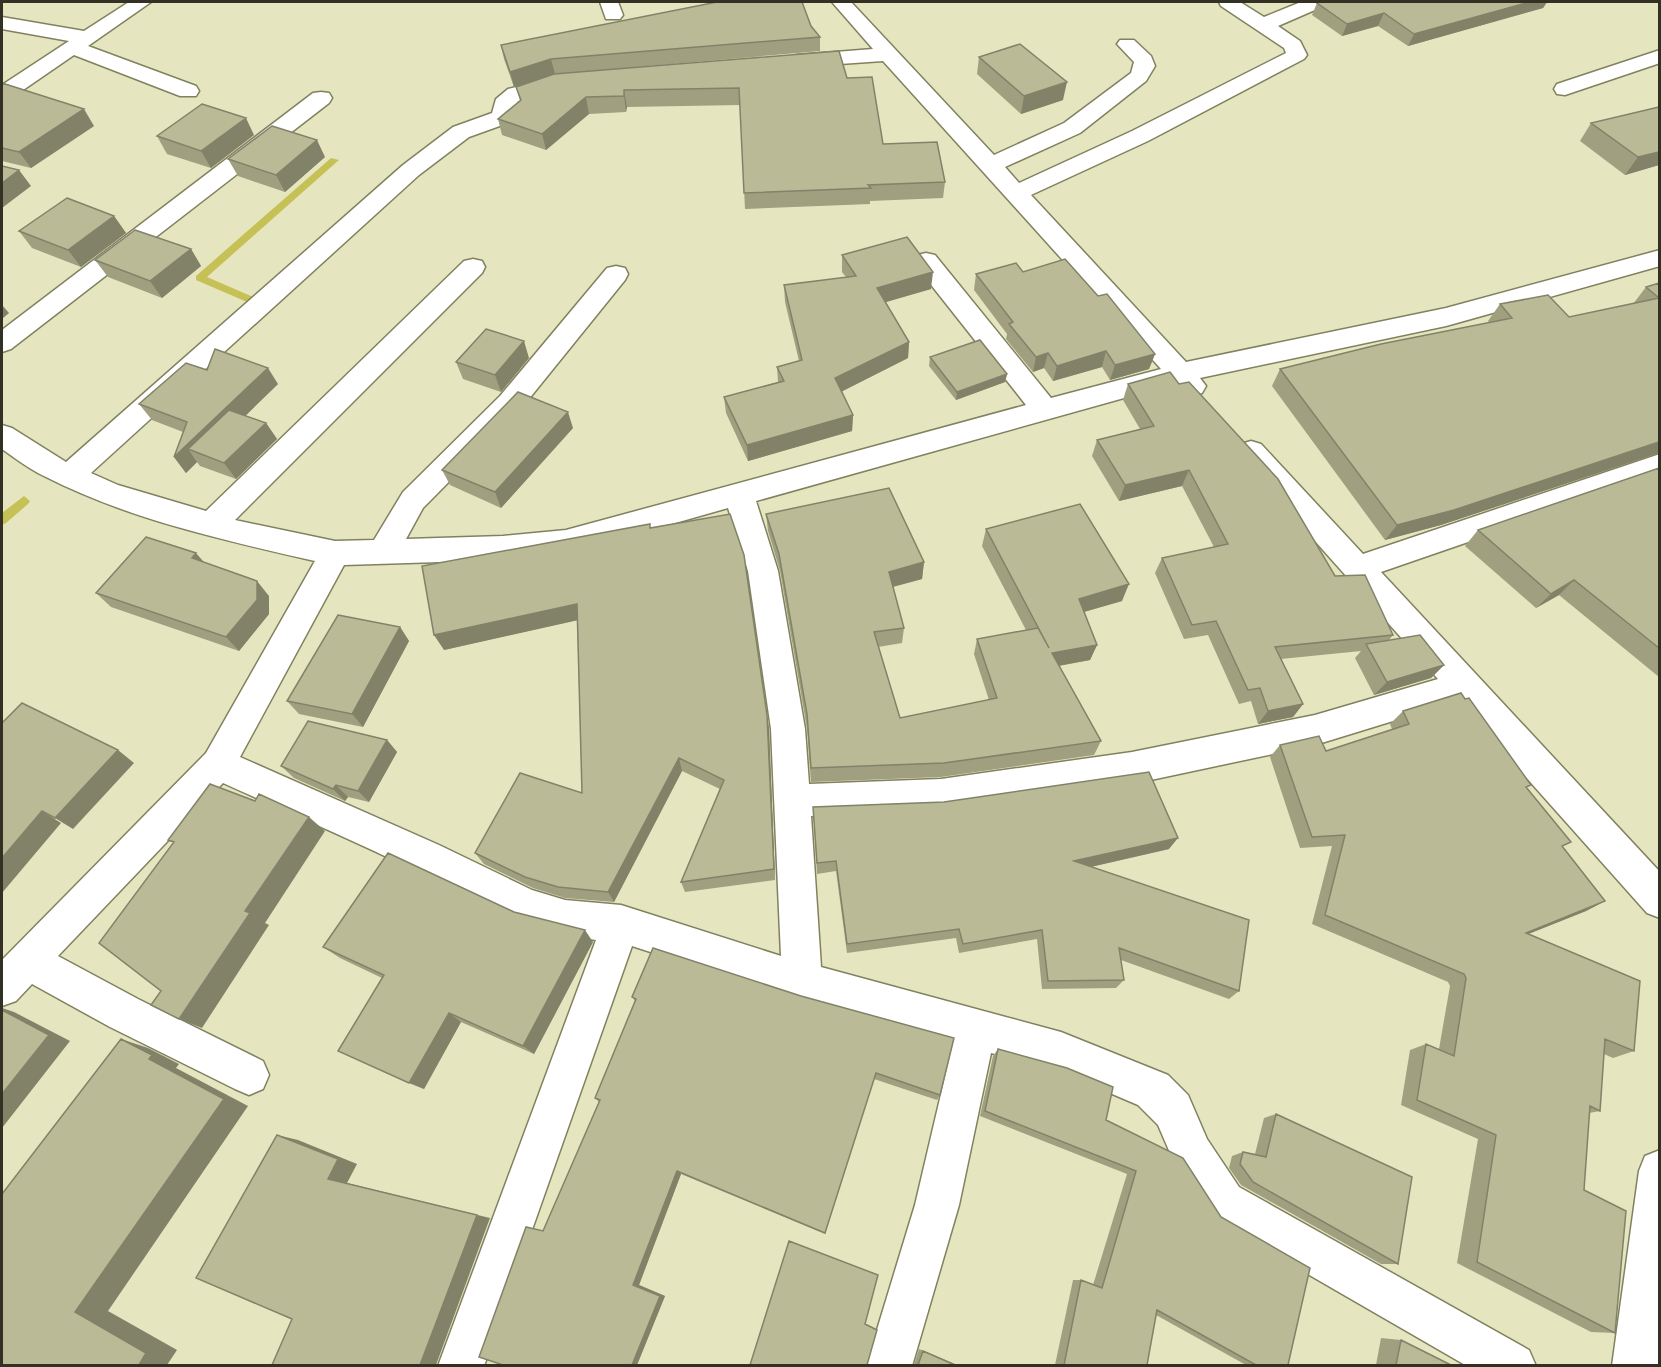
<svg xmlns="http://www.w3.org/2000/svg" width="1661" height="1367" font-family="'Playfair Display',serif">
<style>
.lines{fill:none;stroke-linecap:round;stroke-linejoin:round}
.stream{fill:#c6c156;fill-rule:evenodd}
.minor-casing{stroke:#82815f;stroke-width:3}
.minor{fill:#fff;fill-rule:evenodd}
.wall{fill:#a0a081}
.shaded-wall{fill:#828269}
.building{fill:#baba96;stroke:#828269;stroke-width:1.5}
</style>
<rect width="100%" height="100%" fill="#e5e5c0"/>
<g class="lines">
<path class="stream" d="M331 158 339 160 207 277 258 299V303L247 313H239L238 311 247 302 196 280V276Z
M24 496 30 501 28 504 6 523 2 525V513Z"/>
<defs>
<path id="minor" d="M129 2H151L88 46 196 86 199 91 196 96H180L74 55 10 99 2 100V85L69 41 2 29V17L84 31Z
M600 2H618L623 15 620 19H606Z
M832 2H851L994 155 1064 123 1131 73 1134 62 1117 44 1120 40H1134L1151 56 1155 66 1146 81 1080 133 1005 167 1019 183 1132 131 1286 53 1284 48 1221 6 1219 2H1240L1264 17 1301 2H1326L1324 6 1278 26 1300 41 1307 55 1304 59 1148 141 1031 195 1186 362 1446 308 1660 250V266L1446 326 1200 378 1206 386 1202 393C1189 397 1183 394 1174 384L756 501 778 571 805 729 809 784 941 779 1132 752 1315 715 1438 679 1241 458 1237 451 1241 444 1251 441 1261 444 1363 554 1660 454V476L1381 572 1660 872V918L1647 913 1458 701 1315 745 1132 784 941 811 811 816 821 967 1061 1032 1168 1075 1188 1095 1207 1139 1239 1187 1529 1350 1536 1366H1467L1209 1217 1177 1169 1158 1125 1138 1105 1061 1072 991 1053 959 1205 912 1366H866L915 1205 953 1043 802 1001 632 946 484 1366H438L596 940C529 932 474 899 414 870 351 839 287 812 223 783L58 956 138 999 263 1061 269 1075 263 1089 249 1095 235 1089 110 1027 32 984 16 1001 2 1006V960L206 753 315 561C223 540 128 519 44 476 29 469 15 458 2 449V425L12 428 66 462 403 165 453 127 492 113 496 99 508 89 561 76 568 78 572 82 568 86 517 102V109L508 123 469 137 419 175 91 473 118 485 206 511 464 261 473 259 482 261 485 267 482 273 235 520 335 541 374 540 403 492 500 396 607 268 616 266 625 268 628 274 625 280 520 410 423 508 406 539 503 536 566 530 1026 405 917 267 914 261 917 255 926 253 935 255 1051 398 1161 369 883 61 797 67 790 65 787 61 790 57 797 55 873 49ZM728 508 748 571 771 729 781 956 621 905 565 900 532 890 439 845 240 757 344 565 503 560 566 554Z
M1660 50V63L1565 95 1557 94 1554 89 1557 84Z
M321 92 329 93 332 98 329 103 11 349 2 352V330L313 93Z
M1660 1150 1658 1366H1612L1639 1171 1645 1156Z"/>
</defs>
<use href="#minor" class="minor-casing"/>
<use href="#minor" class="minor"/>
</g>
<path class="wall" d="M1319 2H1547L1543 8 1408 46 1378 26 1342 36 1312 15 1317 3Z
M820 37V51L568 73 847 78 883 144 945 182 943 198 870 201V204L745 209 740 105 627 107 626 112 589 114 546 150 502 135 498 119 520 101 516 87 541 78 514 87 504 59 501 45Z
M979 57 1063 100 1021 114 977 74Z
M2 83 94 126 31 168 2 161Z
M1659 107V165L1625 175 1580 141 1591 123Z
M254 135 211 168 167 154 157 136Z
M325 157 285 192 238 176 228 159Z
M114 216 126 233 81 267 32 248 19 231Z
M191 249 201 266 162 298 108 277 95 260Z
M842 255 931 289 885 302 909 342 908 358 842 391 853 415 852 431 748 461 726 413 724 397 778 382 777 367 799 361 785 302 784 285 846 277 842 272Z
M1023 272 1098 296 1155 354 1149 369 1110 380 1102 367 1053 381 1044 368 1033 372 1006 339 1007 334 974 290 976 274Z
M1659 283V453L1441 525 1385 540 1272 386 1280 369 1490 323 1488 321 1500 304 1569 317 1633 304 1646 287Z
M930 357 1007 374 1005 382 956 400 929 366Z
M529 358 501 392 463 379 456 362Z
M278 384 245 416 266 423 277 439 236 479 200 466 197 462 186 473 174 457 183 432 152 420 139 404Z
M1128 384H1179L1335 576 1393 635 1389 640 1444 665 1431 678 1374 695 1355 658 1361 651 1281 659 1303 704 1293 717 1258 724 1251 701 1239 704 1208 635 1184 639 1155 573 1162 558 1214 547 1182 486 1119 501 1092 456 1097 440 1140 429 1123 400Z
M573 428 501 508 450 485 442 470Z
M1659 468V677L1559 595 1536 608 1465 546 1478 530Z
M766 514 924 562 922 579 893 587 904 628 902 643 878 647 900 718 989 700 974 654 977 639 1026 630 982 546 986 529 1122 601 1084 612 1097 645 1090 660 1059 666 1101 741 1094 755 941 777 811 782 807 729 780 571 768 531Z
M651 527 767 715 769 729 775 880 685 892 681 882 720 789 682 771 614 902 565 898 533 888 484 864 475 853 582 793 577 620 444 650Z
M204 562 269 596V614L239 651 111 607 96 593Z
M400 627 409 641 363 727 299 714 287 701Z
M1465 699 1527 788 1563 847 1605 901 1586 911 1528 934 1634 1051 1613 1058 1604 1054 1600 1111 1589 1113 1584 1190 1615 1333 1591 1332 1457 1263 1478 1139 1401 1105 1410 1050 1426 1044 1439 1049 1450 986 1448 982 1312 924 1332 846 1300 848 1270 757 1280 745 1326 751 1392 729 1390 724 1403 711Z
M387 740 397 752 369 802 348 797 345 801 294 778 281 766Z
M813 807 1169 849 1091 867 1239 991 1229 999 1121 960 1124 980 1116 988 1042 989 1037 939 959 953 956 938 847 953 836 871 817 874Z
M514 912 593 942 534 1054 461 1022 424 1089 338 1051 382 978 340 958 323 947Z
M653 948 940 1095 937 1100 874 1079 825 1234 681 1174 639 1285 665 1296 637 1365 543 1231 599 1102 595 1098 635 1001 632 997Z
M998 1049 1106 1120 1288 1365H1246L1156 1315 1147 1365H1055L1073 1280H1081L1093 1285 1127 1174 980 1116 993 1056Z
M1276 1114 1398 1264H1381L1241 1185 1229 1168 1232 1156 1243 1152 1255 1154 1264 1118Z
M1381 1338 1401 1340 1451 1365H1376Z
M919 1349 957 1365H914Z"/>
<path class="shaded-wall" d="M1530 2H1547L1543 8 1408 46 1414 34Z
M1384 13 1378 26 1342 36 1347 24Z
M551 59 555 74 514 87 510 72Z
M1067 82 1063 100 1021 114 1024 96Z
M624 90 627 107 626 112 624 96Z
M586 97 589 114 546 150 542 134Z
M84 109 94 126 31 168 19 152Z
M246 118 254 135 211 168 201 151Z
M317 140 325 157 285 192 276 175Z
M1659 152V165L1625 175 1638 157Z
M19 170 31 186 2 208V183Z
M114 216 126 233 81 267 68 250Z
M191 249 201 266 162 298 150 281Z
M933 272 931 289 876 305 877 288Z
M2 305 9 313 2 319Z
M524 341 529 358 501 392 495 375Z
M909 342 908 358 835 395V378Z
M1106 351 1102 367 1053 381 1057 366Z
M1048 353 1044 368 1033 372 1036 357Z
M1155 354 1149 369 1110 380 1115 365Z
M268 368 278 384 204 456 188 449 197 462 186 473 174 457Z
M1007 374 1005 382 956 400 957 392Z
M568 412 573 428 501 508 495 492Z
M853 415 852 431 748 461 747 445Z
M266 423 277 439 236 479 224 463Z
M1659 442V453L1441 525 1385 540 1397 525Z
M1189 470 1182 486 1119 501 1125 485Z
M196 553 209 568 192 558Z
M924 562 922 579 888 588 889 572Z
M1574 580 1559 595 1536 608 1551 594Z
M257 581 269 596V614L239 651 226 637Z
M1129 584 1122 601 1073 615 1079 599Z
M577 604 583 619 444 650 434 635Z
M400 627 409 641 363 727 352 714Z
M1097 645 1090 660 1046 668 1052 653Z
M1444 665 1431 678 1374 695 1387 682Z
M1303 704 1293 717 1258 724 1268 711Z
M767 715 769 729 775 880 774 869Z
M387 740 397 752 369 802 358 791Z
M118 750 134 763 73 829 55 818Z
M679 758 682 771 614 902 608 892Z
M336 785 348 797 345 801 333 789Z
M42 811 61 823 2 893V858Z
M309 817 325 831 265 923 269 925 202 1028 179 1019 245 911Z
M1178 838 1169 849 1068 872 1074 861Z
M1605 901 1586 911 1508 942 1526 933Z
M585 930 593 942 534 1054 523 1046Z
M2 1008 14 1012 70 1041 2 1128Z
M449 1013 461 1022 424 1089 409 1083Z
M121 1039 148 1048 179 1064 176 1068 248 1106 108 1311 177 1350 167 1365H139L75 1312 149 1059Z
M277 1135 298 1140 357 1164 347 1183 490 1218 436 1365H420Z
M677 1171 681 1174 639 1285 665 1296 637 1365H632L633 1285Z
M919 1349 957 1365H955Z"/>
<path class="building" d="M717 2H802L811 26 820 37 551 59 510 72 501 45Z
M1319 2H1530L1414 34 1384 13 1347 24 1317 3Z
M1020 44 1067 82 1024 96 979 57Z
M839 51 847 78 872 77 883 144 937 142 945 182 868 185 871 188 744 193 739 88 624 90V96L586 97 542 134 498 119 521 100 516 87 554 74Z
M2 83 84 109 19 152 2 148Z
M202 104 246 118 201 151 157 136Z
M1659 107V152L1638 157 1591 123Z
M272 126 317 140 276 175 228 159Z
M2 166 19 170 2 183Z
M67 198 114 216 68 250 19 231Z
M135 230 191 249 150 281 95 260Z
M907 237 933 272 877 288 909 342 835 378 853 415 747 445 724 397 784 381 777 367 802 360 784 285 856 276 842 255Z
M1065 259 1098 296 1107 294 1155 354 1115 365 1106 351 1057 366 1048 353 1036 357 1009 324 1013 322 976 274 1016 263 1023 272Z
M1659 283V298L1646 287Z
M1548 295 1569 317 1659 298V442L1454 510 1397 525 1280 369 1381 344 1512 318 1500 304Z
M486 329 524 341 495 375 456 362Z
M980 340 1007 374 957 392 930 357Z
M215 349 268 368 174 457 187 422 139 404 186 363 207 370Z
M1170 372 1179 384 1189 382 1278 479 1335 576 1365 575 1393 635 1275 647 1303 704 1268 711 1260 688 1248 690 1216 621 1192 625 1162 558 1228 544 1189 470 1125 485 1097 440 1154 426 1128 384Z
M518 392 568 412 495 492 442 470Z
M229 410 266 423 224 463 188 449Z
M1659 468V648L1574 580 1551 594 1478 530Z
M889 488 924 562 889 572 904 628 874 632 900 718 997 698 977 639 1038 628 1049 648 986 529 1080 504 1129 584 1079 599 1097 645 1052 653 1101 741 944 763 811 768 807 714 779 554 766 514Z
M730 514 744 555 767 715 774 869 681 882 724 780 679 758 608 892 558 887 525 877 475 853 520 773 582 793 577 604 434 635 422 566 650 524V528Z
M146 537 196 553 192 558 257 581V600L226 637 96 593Z
M338 615 400 627 352 714 287 701Z
M1420 635 1444 665 1387 682 1366 644Z
M1461 693 1465 699 1469 698 1531 785 1526 787 1571 842 1562 846 1605 901 1526 933 1640 981 1634 1051 1605 1039 1600 1111 1590 1106 1584 1190 1626 1211 1615 1333 1477 1262 1496 1135 1417 1100 1426 1044 1454 1056 1466 978 1464 974 1325 915 1345 835 1312 837 1280 745 1319 736 1326 751 1409 724 1403 711Z
M22 703 118 750 55 818 42 811 2 858V723Z
M308 721 387 740 358 791 336 785 333 789 281 766Z
M1149 772 1178 838 1074 861 1249 920 1239 991 1119 948 1124 980 1048 981 1042 930 963 944 959 929 847 944 836 861 817 863 813 807 944 802Z
M210 784 255 801 259 794 309 817 245 911 250 913 179 1019 151 1005 161 991 99 943 174 842 168 840Z
M388 853 514 912 585 930 523 1046 449 1013 409 1083 338 1051 384 975 323 947Z
M653 948 801 996 954 1038 940 1095 876 1073 825 1233 677 1171 633 1285 660 1296 632 1365H503L479 1357 526 1227 543 1231 600 1100 595 1098 636 999 632 997Z
M2 1010 49 1035 2 1094Z
M121 1039 152 1055 149 1059 224 1099 75 1312 146 1353 139 1365H2V1194Z
M998 1049 1067 1068 1113 1087 1106 1120 1183 1158 1221 1217 1310 1268 1288 1365H1256L1157 1310 1147 1365H1064L1081 1280 1102 1288 1136 1171 985 1111Z
M1276 1114 1412 1177 1398 1264 1253 1182 1240 1164 1243 1152 1266 1157Z
M277 1135 338 1159 328 1179 477 1215 420 1365H272L292 1319 196 1278Z
M789 1241 878 1275 865 1324 877 1330 867 1365H750Z
M1401 1340 1451 1365H1396Z
M923 1351 955 1365H918Z"/>
<rect width="1661" height="1367" fill="none" stroke="#323123" stroke-width="6"/>
</svg>
